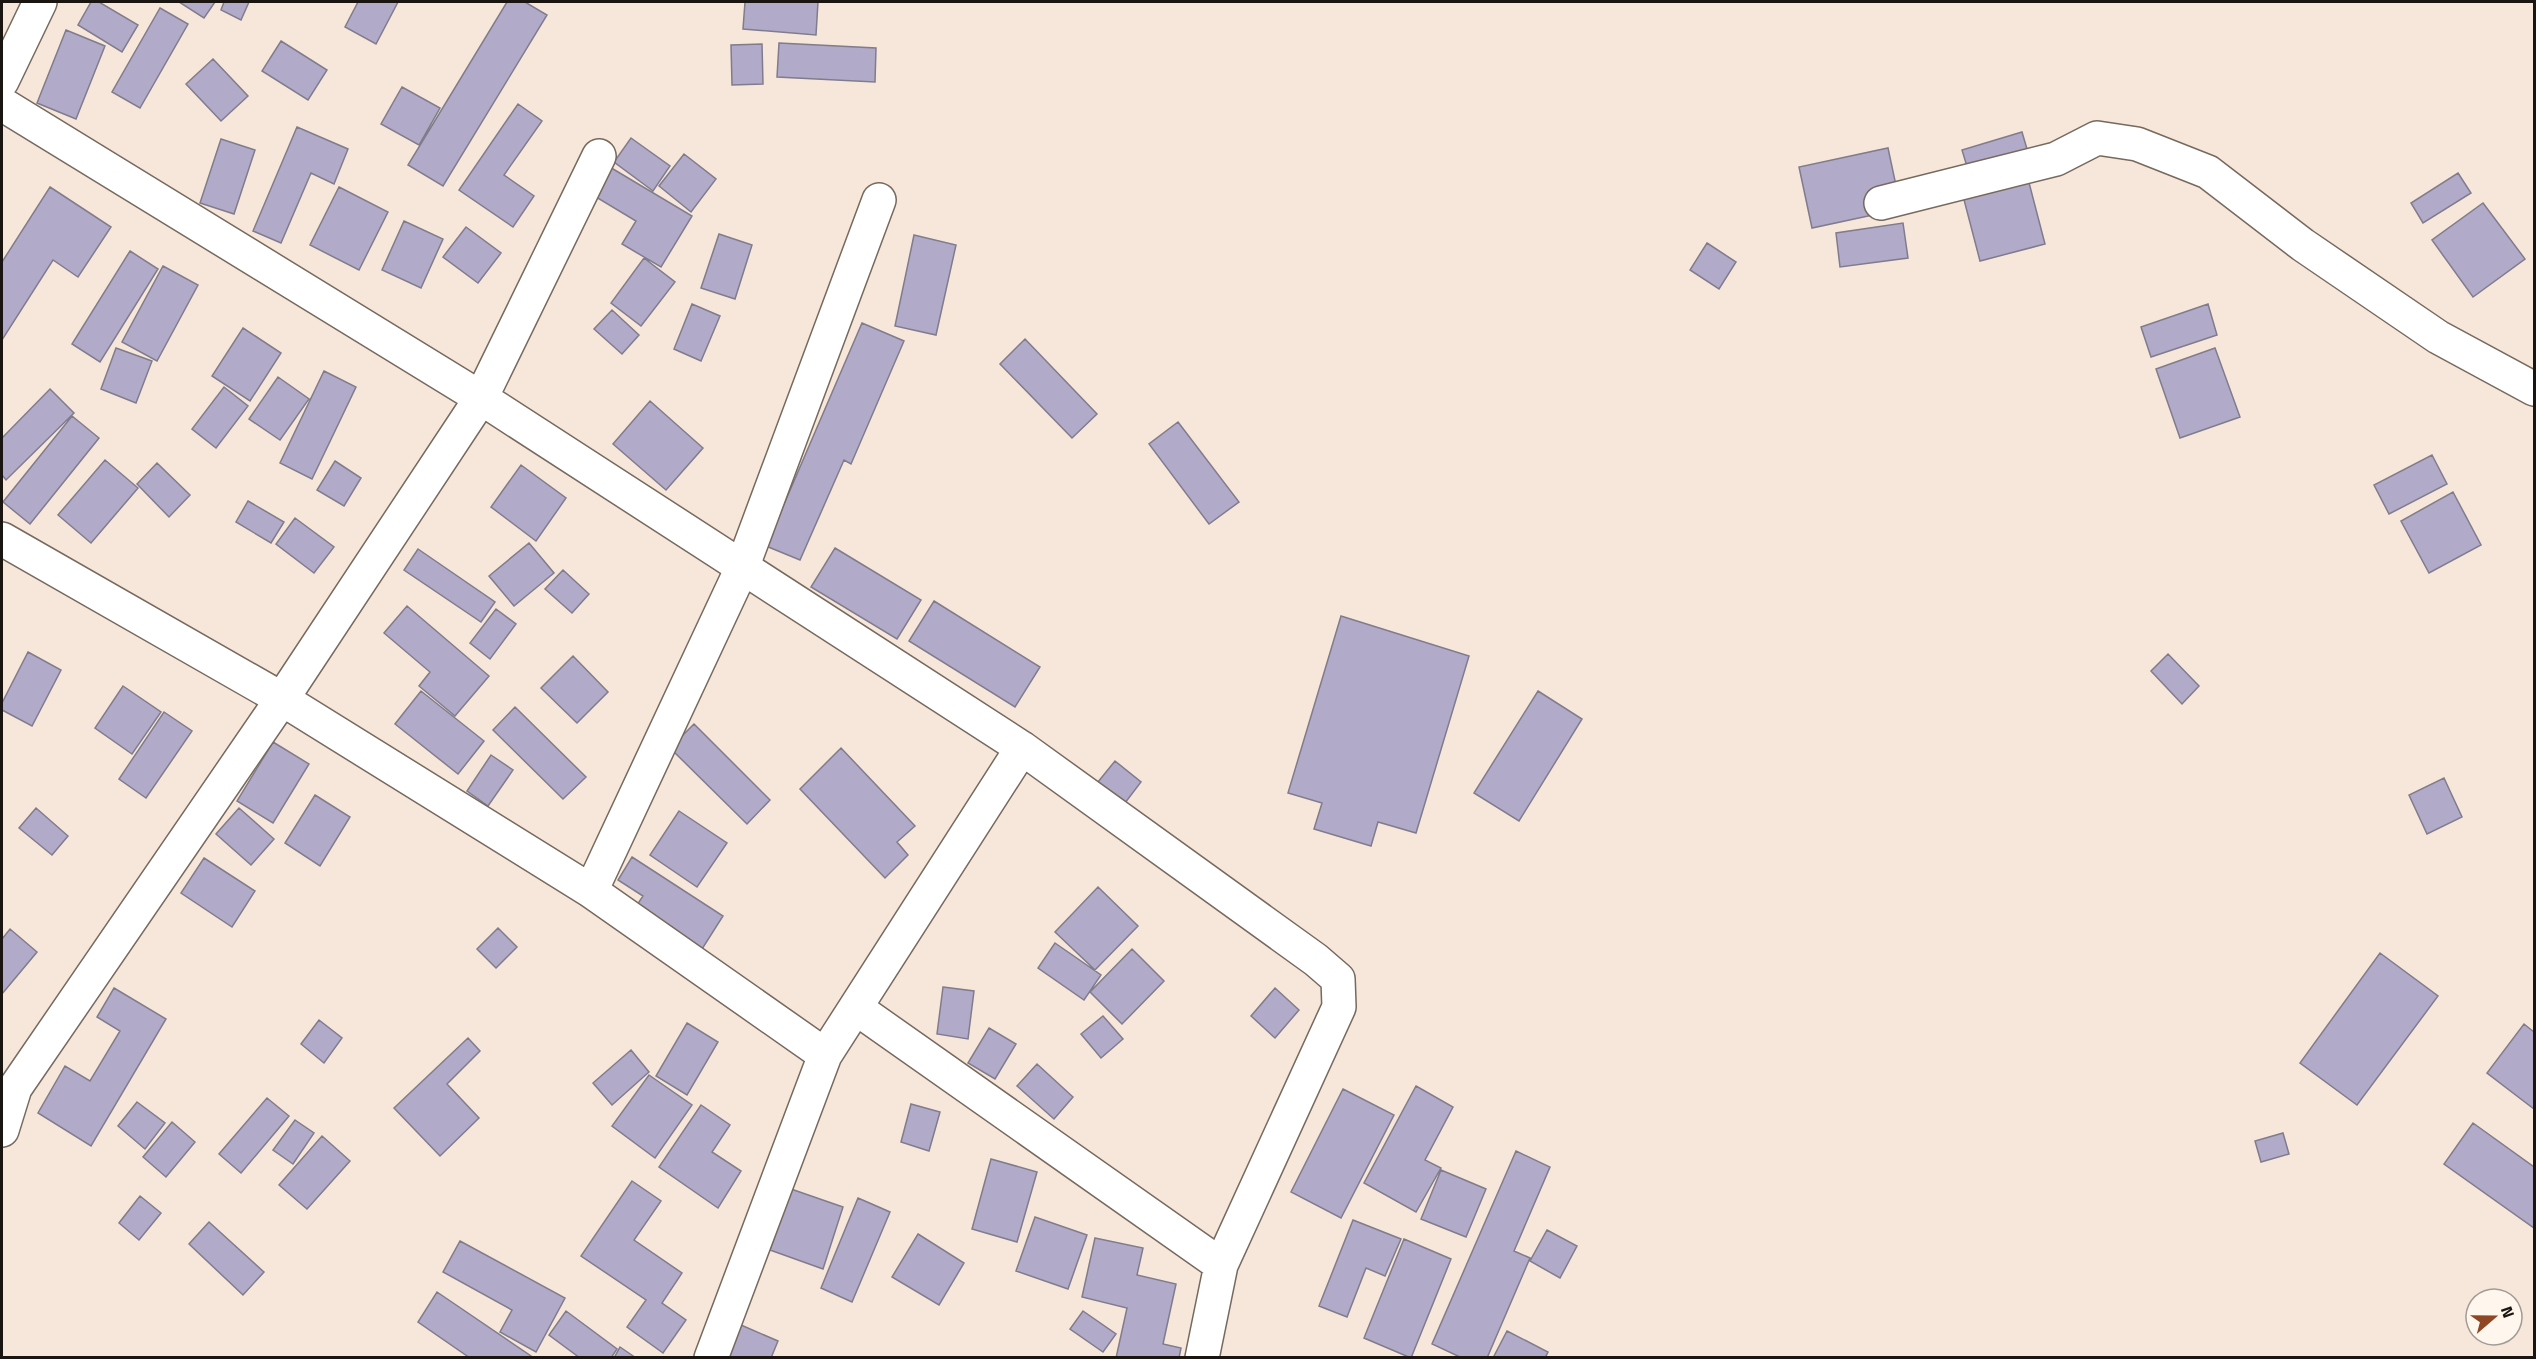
<svg xmlns="http://www.w3.org/2000/svg" width="2536" height="1359" font-family="'Titillium Web',sans-serif">
<style>
.building{fill:#b1aac8;stroke:#807c8c;stroke-width:1.5}
.lines{fill:none;stroke-linecap:round;stroke-linejoin:round}
.minor-casing{stroke:#76695e;stroke-width:36}
.minor{stroke:#fff;stroke-width:33}
</style>
<rect width="100%" height="100%" fill="#f7e7db"/>
<path class="building" d="M91 2H99L138 25 122 52 78 25Z
M179 2H215L204 18Z
M224 2H249L241 20 221 10Z
M358 2H398L376 44 345 27Z
M507 2H525L547 15 443 186 408 165Z
M745 2H818L816 35 743 29Z
M160 8 188 24 140 108 112 92Z
M66 30 105 46 76 119 37 103Z
M281 41 327 70 308 100 262 71Z
M779 43 876 48 875 82 777 77Z
M762 44 763 84 732 85 731 45Z
M213 59 248 96 221 121 186 84Z
M402 87 440 108 419 145 381 124Z
M518 104 542 121 504 175 534 196 513 227 459 190Z
M297 127 348 149 334 184 311 173 281 243 253 231Z
M2022 132 2032 166 1972 183 1962 150Z
M631 138 670 166 653 191 614 162Z
M221 139 255 150 234 214 200 203Z
M1888 148 1901 209 1812 228 1799 167Z
M684 154 716 179 691 212 659 186Z
M608 166 692 216 661 267 622 244 636 221 591 194Z
M2458 173 2471 193 2423 223 2411 203Z
M2027 175 2045 244 1980 261 1962 192Z
M50 187 111 227 78 277 53 260 2 340V262Z
M339 187 388 212 359 270 310 245Z
M2483 203 2525 259 2473 297 2432 240Z
M404 221 443 239 421 288 382 270Z
M1903 223 1908 258 1840 267 1836 233Z
M466 227 501 253 478 283 443 257Z
M719 234 752 245 735 299 701 288Z
M914 235 956 245 936 335 895 326Z
M1707 243 1736 262 1719 289 1690 270Z
M130 251 158 269 100 362 72 344Z
M644 258 675 282 641 326 611 303Z
M163 266 198 285 157 361 122 342Z
M692 304 720 316 701 361 674 349Z
M2208 304 2217 335 2151 357 2141 327Z
M612 310 639 335 622 354 594 329Z
M862 323 904 341 851 464 844 460 800 560 766 546Z
M243 328 281 353 250 401 212 376Z
M1025 339 1097 414 1072 438 1000 364Z
M116 348 152 361 136 403 101 389Z
M2215 348 2240 417 2180 438 2156 369Z
M324 371 356 387 312 479 280 463Z
M278 377 309 399 280 440 249 419Z
M224 387 248 406 216 448 192 429Z
M50 389 74 413 6 480 2 475V438Z
M650 401 703 448 666 490 613 444Z
M72 416 99 438 30 524 3 502Z
M1178 422 1239 502 1209 524 1149 444Z
M2432 455 2447 484 2389 514 2374 485Z
M105 460 138 488 91 543 58 515Z
M335 461 361 478 344 506 317 490Z
M157 463 190 495 169 517 137 484Z
M521 465 566 498 536 541 491 507Z
M2453 492 2481 545 2429 573 2401 521Z
M248 501 284 522 271 543 236 522Z
M295 518 334 547 314 573 276 544Z
M529 543 554 573 514 606 489 576Z
M835 548 921 600 897 639 811 587Z
M418 549 495 602 481 622 404 570Z
M563 570 589 594 572 613 545 589Z
M934 601 1040 667 1015 707 909 641Z
M407 606 489 676 455 716 419 686 430 672 384 633Z
M496 609 516 624 490 659 470 643Z
M1341 616 1469 656 1416 833 1378 822 1371 846 1314 829 1322 803 1288 793Z
M28 652 61 670 32 726 2 710V703Z
M2168 654 2199 686 2182 704 2151 671Z
M573 656 608 692 577 723 541 688Z
M123 686 161 712 132 754 95 728Z
M421 691 484 741 458 774 395 724Z
M1538 691 1582 719 1519 821 1474 793Z
M515 707 586 777 563 799 493 730Z
M164 712 192 731 146 798 119 779Z
M694 724 770 800 747 824 670 748Z
M273 742 309 764 273 823 237 801Z
M841 748 915 826 897 842 908 855 885 878 800 789Z
M491 755 513 770 488 806 467 791Z
M1115 761 1141 782 1125 803 1098 782Z
M2444 778 2462 817 2427 834 2409 795Z
M315 795 350 817 320 866 285 843Z
M36 808 68 836 52 855 19 828Z
M239 808 274 839 251 865 216 834Z
M679 811 727 843 697 887 650 855Z
M632 857 723 916 697 957 631 914 643 896 618 880Z
M204 858 255 891 232 927 181 893Z
M1098 887 1138 926 1095 970 1055 932Z
M498 928 517 947 496 968 477 949Z
M10 929 37 952 2 994V939Z
M1055 943 1101 975 1084 1000 1038 968Z
M1132 949 1164 981 1122 1024 1090 992Z
M2380 953 2438 996 2357 1105 2300 1063Z
M943 987 974 991 968 1039 937 1034Z
M114 988 166 1019 91 1146 38 1113 65 1066 90 1081 120 1031 97 1017Z
M1275 988 1299 1010 1275 1038 1251 1016Z
M1103 1016 1123 1039 1101 1058 1081 1034Z
M319 1020 342 1038 324 1063 301 1044Z
M687 1023 718 1042 687 1095 656 1076Z
M2524 1024 2534 1032V1109L2487 1073Z
M989 1028 1016 1044 995 1079 968 1063Z
M468 1038 480 1051 447 1084 479 1118 440 1156 394 1108Z
M631 1050 649 1072 612 1105 593 1083Z
M1037 1064 1073 1097 1054 1119 1017 1086Z
M649 1075 692 1105 655 1158 612 1126Z
M1416 1086 1453 1107 1425 1160 1441 1168 1416 1212 1364 1183Z
M1343 1089 1394 1115 1341 1218 1291 1192Z
M267 1098 289 1116 241 1173 219 1154Z
M137 1102 165 1123 145 1149 118 1126Z
M911 1104 940 1112 929 1151 901 1142Z
M701 1105 730 1125 712 1152 741 1171 718 1208 659 1167Z
M295 1120 314 1133 293 1164 273 1150Z
M172 1122 195 1142 166 1177 143 1157Z
M2473 1123 2534 1167V1228L2444 1164Z
M2283 1133 2289 1154 2261 1162 2255 1141Z
M322 1136 350 1161 307 1209 279 1185Z
M1516 1151 1550 1167 1514 1251 1530 1258 1487 1358H1462L1432 1344Z
M991 1159 1037 1172 1017 1242 972 1229Z
M1441 1170 1486 1189 1466 1237 1421 1219Z
M632 1181 661 1201 634 1240 682 1273 662 1303 686 1320 663 1353 627 1327 646 1300 581 1256Z
M791 1189 843 1207 823 1269 770 1250Z
M140 1196 161 1213 139 1240 119 1223Z
M858 1198 890 1212 852 1302 821 1288Z
M1035 1217 1087 1235 1068 1289 1016 1271Z
M1353 1220 1401 1239 1385 1276 1366 1268 1347 1317 1319 1306Z
M209 1222 264 1272 243 1295 189 1244Z
M1547 1230 1577 1246 1560 1278 1530 1261Z
M918 1234 964 1263 939 1305 892 1277Z
M1095 1238 1143 1248 1137 1275 1176 1284 1163 1344 1181 1348 1179 1358H1116L1127 1308 1082 1297Z
M1404 1239 1451 1259 1411 1358 1364 1338Z
M460 1241 565 1298 536 1352 500 1332 512 1310 443 1272Z
M437 1292 534 1358H470L418 1322Z
M566 1311 617 1349 611 1358H580L549 1335Z
M1083 1311 1116 1334 1103 1352 1070 1329Z
M741 1325 778 1341 771 1358H727Z
M1507 1331 1548 1352 1545 1358H1493Z
M620 1347 636 1358H614Z"/>
<g class="lines">
<defs>
<path id="minor" d="M2 81 40 2
M2 104 481 398 1022 748 1316 960 1338 979 1339 1007 1221 1265 1202 1358
M1881 203 2056 159 2097 138 2137 144 2208 172 2303 245 2438 337 2534 389
M2 539 282 699 591 891 825 1055
M591 891 742 568 879 200
M856 1008 1221 1265
M2 1130 15 1088 282 699 481 398 599 156
M711 1358 825 1055 1022 748"/>
</defs>
<use href="#minor" class="minor-casing"/>
<use href="#minor" class="minor"/>
</g>
<rect width="2536" height="1359" fill="none" stroke="#1a1510" stroke-width="6"/>
<g transform="translate(2494 1317) rotate(70)"><circle r="28" fill="#fff6ee" stroke="#a39c95" stroke-width="1.5"/>
<path d="M0-4.5L10 22L0 15L-10 22Z" fill="#8e4624"/>
<text y="-9" font-size="16" font-weight="bold" text-anchor="middle" fill="#1a1510">N</text>
</g>
</svg>
